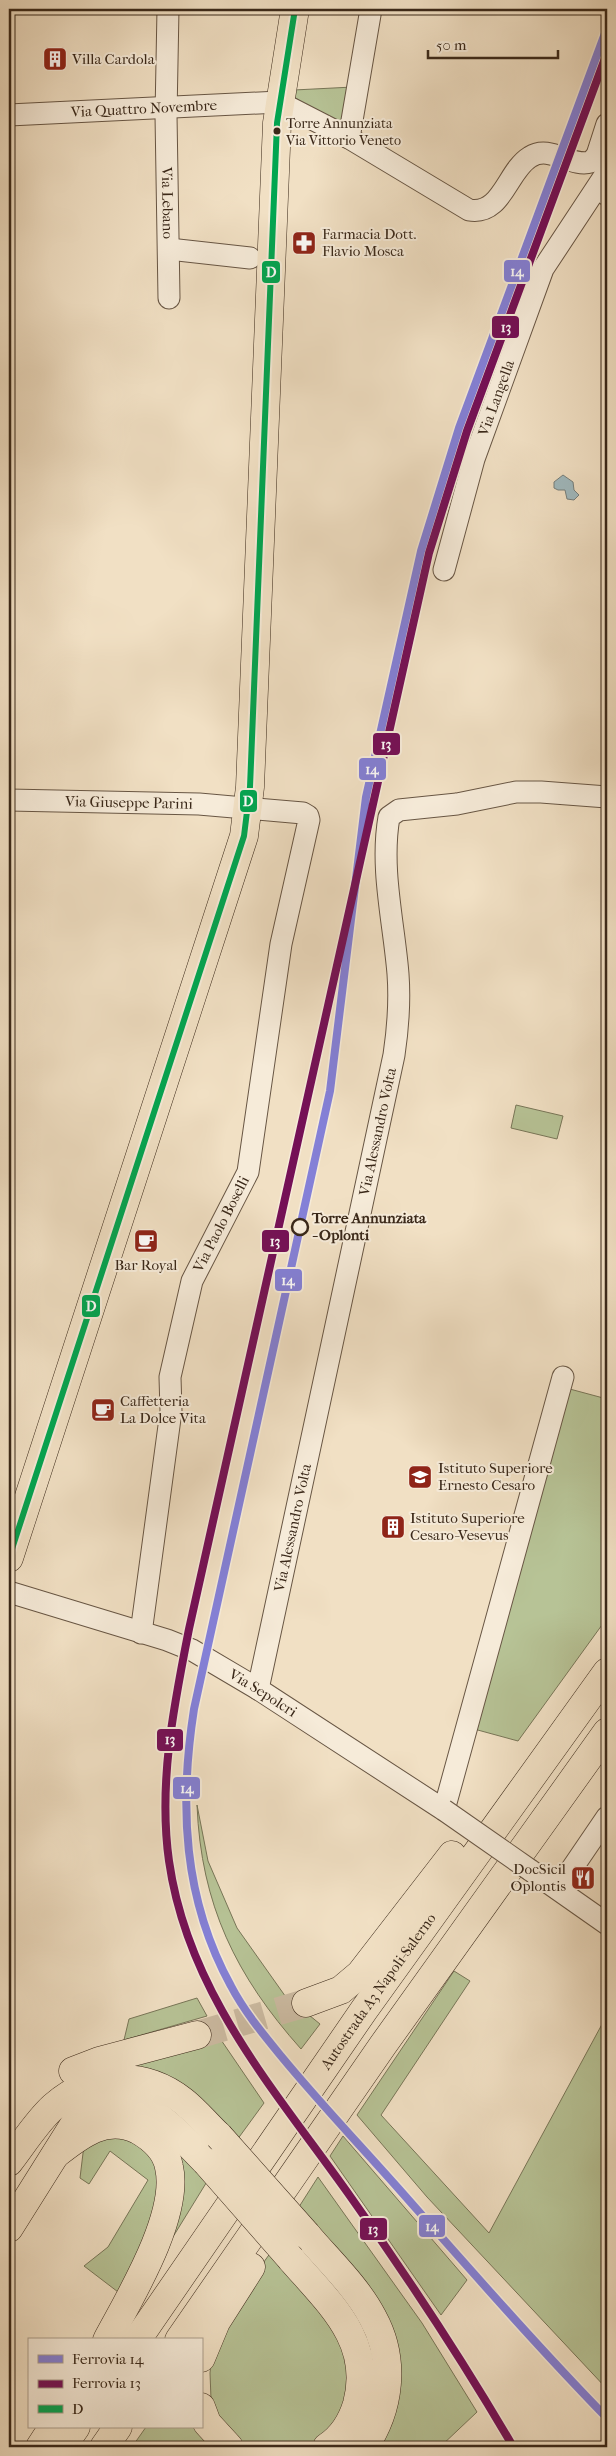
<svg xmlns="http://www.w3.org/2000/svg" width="616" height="2456" font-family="'IM FELL French Canon',serif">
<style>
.green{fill:#b7c396;stroke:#787658}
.water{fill:#a0babf;stroke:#77807d}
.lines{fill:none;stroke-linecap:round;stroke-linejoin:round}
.highway-tunnel{stroke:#ccbba2;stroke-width:28;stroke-dasharray:28 14;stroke-linecap:butt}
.minor-casing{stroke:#685644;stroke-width:23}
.major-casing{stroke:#3a2819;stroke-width:29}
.highway-casing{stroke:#3a2819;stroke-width:29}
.minor{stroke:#f6ebd9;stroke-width:21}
.major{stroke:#f1e0c4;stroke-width:28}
.highway{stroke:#f1e0c4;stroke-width:28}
.minor-bridge-casing{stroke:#685644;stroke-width:23;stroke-linecap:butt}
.highway-bridge-casing{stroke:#3a2819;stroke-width:29;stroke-linecap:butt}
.minor-bridge{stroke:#f6ebd9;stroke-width:21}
.highway-bridge{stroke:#f1e0c4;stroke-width:28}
.bus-1-casing{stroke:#f6ebd9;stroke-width:10}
.bus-1{stroke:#00a651;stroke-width:6}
.rail-1-casing{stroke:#f6ebd9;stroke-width:11}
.rail-2-casing{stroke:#f6ebd9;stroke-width:11}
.rail-1{stroke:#8480d7;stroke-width:8}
.rail-2{stroke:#751056;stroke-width:8}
.bus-dot{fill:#3a2819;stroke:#f6ebd9;stroke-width:2}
.stop-dot{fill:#f6ebd9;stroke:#3a2819;stroke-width:2.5}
.labels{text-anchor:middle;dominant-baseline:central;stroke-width:4;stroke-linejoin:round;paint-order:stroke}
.bus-label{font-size:14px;fill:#3a2819;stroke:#f6ebd9;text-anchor:start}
.poi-label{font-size:15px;fill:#3a2819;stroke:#f6ebd9;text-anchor:start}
.street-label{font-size:15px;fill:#3a2819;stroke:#f6ebd9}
.stop-label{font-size:15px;font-weight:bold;fill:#3a2819;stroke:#f6ebd9;text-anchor:start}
.line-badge{stroke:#f6ebd9;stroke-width:2}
.badge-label{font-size:14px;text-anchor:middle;font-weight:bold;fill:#fff}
</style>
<rect width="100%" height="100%" fill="#f1e0c4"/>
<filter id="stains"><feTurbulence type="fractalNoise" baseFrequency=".004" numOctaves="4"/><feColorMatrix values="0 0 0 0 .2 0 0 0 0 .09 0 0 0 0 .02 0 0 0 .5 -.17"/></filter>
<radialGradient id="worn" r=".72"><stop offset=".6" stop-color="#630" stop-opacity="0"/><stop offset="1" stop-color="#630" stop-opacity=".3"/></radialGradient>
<path class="green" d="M353 87 342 128 294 97V90Z
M516 1105 563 1116 557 1139 511 1128Z
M566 1388 607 1399V1507L605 1512 607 1515V1618L518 1741 474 1729Z
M197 1805 208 1861 237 1928 288 2000 300 1994 304 2011 320 2024 301 2049C236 1976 201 1905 197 1805Z
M454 1971 470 1981 381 2115 489 2233 607 2015V2389L427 2197 357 2115Z
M197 1998 207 2016 124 2040 129 2019Z
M217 2034 264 2103 237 2140 118 2066 199 2044Z
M118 2131 155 2157 160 2195 122 2295 84 2266 108 2247 148 2180 110 2151 89 2184 80 2178 84 2145Z
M343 2136 467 2280 441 2315 330 2156Z
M165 2137 208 2180 147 2279Z
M318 2177 422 2323 477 2412 440 2447H376L398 2376 297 2210Z
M271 2252 308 2292 349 2351 346 2413 318 2444 308 2447H248L231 2437 220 2420 211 2399 210 2373 212 2354 246 2287Z
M146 2427H201L216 2447H132Z"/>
<path class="water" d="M563 475 573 482 574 490 579 495 574 500 567 499 565 490H558L554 488V482Z"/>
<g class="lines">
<path class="highway-tunnel" d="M197 2035 306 2003"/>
<defs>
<g id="minor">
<path id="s1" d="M168 9 166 115 169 298"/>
<path id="s2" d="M9 115 279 102 349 138 469 210C502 216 507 171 530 157 550 144 571 168 591 162L597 155 607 124"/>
<path d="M349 138 371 9"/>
<path d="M169 249 250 258"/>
<path id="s3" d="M444 570 474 459 543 269 605 175 607 195"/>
<path id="s4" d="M9 800 199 804 303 813 308 816 309 820 281 944 248 1172 192 1281 170 1377 171 1411 141 1633"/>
<path id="s5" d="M9 1592 167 1640 192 1650 258 1689 444 1810 563 1377"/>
<path id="s6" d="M258 1689 394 1055C398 1028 400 1001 398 974 394 923 380 869 389 817L399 810 457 804 516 792H541L607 797"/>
<path d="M530 1870 607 1924"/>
<path d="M558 1889 607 1817"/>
</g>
<path id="major" d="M9 1558 244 836 250 787 277 123 295 9"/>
<g id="highway">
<path d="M306 2003 341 1990 360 1974 452 1855"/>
<path d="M73 2071 99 2061 197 2035"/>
<path d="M56 2154C80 2135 106 2114 138 2130 152 2138 166 2150 169 2167 180 2215 130 2297 107 2340"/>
<path d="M9 2162C23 2144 37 2121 54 2106 93 2072 143 2070 183 2101 196 2111 207 2125 219 2136"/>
<path d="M9 2228 75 2123C129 2072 168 2124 206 2162"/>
<path d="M307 2235C329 2261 357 2287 373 2318 396 2360 390 2409 364 2447"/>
<path d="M291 2259C329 2303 374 2341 357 2404 352 2421 342 2437 327 2447"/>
<path id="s7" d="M137 2340 364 2010 607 1672"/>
<path d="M179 2340 383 2045 607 1732"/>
<path d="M201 2358 216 2322 251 2267"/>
<path d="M201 2407 207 2423 229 2447"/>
<path d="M40 2447 53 2427"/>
<path d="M62 2447 76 2427"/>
<path d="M104 2447 118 2427"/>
</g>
</defs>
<use href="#minor" class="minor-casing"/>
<use href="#major" class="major-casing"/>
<use href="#highway" class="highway-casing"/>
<use href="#minor" class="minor"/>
<use href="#major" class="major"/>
<use href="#highway" class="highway"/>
<defs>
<path id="minor-bridge" d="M444 1810 530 1870"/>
<path id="highway-bridge" d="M219 2136 307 2235
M206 2162 291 2259"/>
</defs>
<use href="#minor-bridge" class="minor-bridge-casing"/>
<use href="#highway-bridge" class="highway-bridge-casing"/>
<use href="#minor-bridge" class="minor-bridge"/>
<use href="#highway-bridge" class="highway-bridge"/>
<defs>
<path id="bus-1" d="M9 1558 244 836 250 787 277 123 295 9"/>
</defs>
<use href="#bus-1" class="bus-1-casing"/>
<use href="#bus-1" class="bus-1"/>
<defs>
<path id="rail-1" d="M607 28 459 428 421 551 366 797 330 1091 194 1709C179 1805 183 1899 231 1986 244 2011 263 2034 281 2056 318 2101 359 2144 398 2188 467 2266 535 2344 607 2418"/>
<path id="rail-2" d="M511 2443C461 2358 407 2276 350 2196 275 2090 188 1994 169 1861 158 1783 174 1705 189 1629L429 553 467 431 607 53"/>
</defs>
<use href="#rail-1" class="rail-1-casing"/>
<use href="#rail-2" class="rail-2-casing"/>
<use href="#rail-1" class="rail-1"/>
<use href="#rail-2" class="rail-2"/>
</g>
<defs>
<symbol id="building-square" viewBox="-11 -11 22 22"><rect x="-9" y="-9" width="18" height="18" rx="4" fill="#8f2418" stroke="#f6ebd9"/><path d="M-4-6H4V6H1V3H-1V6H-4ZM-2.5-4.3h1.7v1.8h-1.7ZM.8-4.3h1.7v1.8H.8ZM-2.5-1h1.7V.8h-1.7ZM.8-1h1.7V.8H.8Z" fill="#fff"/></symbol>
<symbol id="pharmacy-square" viewBox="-11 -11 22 22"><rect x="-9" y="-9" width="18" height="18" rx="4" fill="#8f2418" stroke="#f6ebd9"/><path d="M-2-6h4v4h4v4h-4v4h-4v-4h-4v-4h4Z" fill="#fff"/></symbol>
<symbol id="cafe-square" viewBox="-11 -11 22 22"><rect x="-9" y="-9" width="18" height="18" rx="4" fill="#8f2418" stroke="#f6ebd9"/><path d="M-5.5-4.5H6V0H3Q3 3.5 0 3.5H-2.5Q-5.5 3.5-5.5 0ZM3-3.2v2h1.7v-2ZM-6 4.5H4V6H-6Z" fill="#fff"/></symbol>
<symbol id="school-square" viewBox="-11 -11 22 22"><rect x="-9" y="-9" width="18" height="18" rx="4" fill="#8f2418" stroke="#f6ebd9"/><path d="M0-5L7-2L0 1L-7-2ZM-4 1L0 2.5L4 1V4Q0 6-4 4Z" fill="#fff"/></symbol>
<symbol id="restaurant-square" viewBox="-11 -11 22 22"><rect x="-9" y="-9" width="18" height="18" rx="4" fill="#8f2418" stroke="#f6ebd9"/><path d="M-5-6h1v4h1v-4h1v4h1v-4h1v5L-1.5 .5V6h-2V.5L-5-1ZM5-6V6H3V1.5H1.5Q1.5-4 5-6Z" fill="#fff"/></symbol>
</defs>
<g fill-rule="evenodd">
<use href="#building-square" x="41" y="45" width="28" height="28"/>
<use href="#pharmacy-square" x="290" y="229" width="28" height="28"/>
<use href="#cafe-square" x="132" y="1227" width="28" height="28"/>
<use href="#cafe-square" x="89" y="1396" width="28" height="28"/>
<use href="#school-square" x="406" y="1463" width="28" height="28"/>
<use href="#building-square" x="379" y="1513" width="28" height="28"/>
<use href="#restaurant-square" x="569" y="1864" width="28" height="28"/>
</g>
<circle class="bus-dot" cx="277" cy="131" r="4.5"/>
<circle class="stop-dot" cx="300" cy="1227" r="8"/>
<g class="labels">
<g class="bus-label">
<text x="286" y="123">Torre Annunziata<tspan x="286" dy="17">Via Vittorio Veneto</tspan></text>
</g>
<g class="poi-label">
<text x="72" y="59">Villa Cardola</text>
<text x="322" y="234">Farmacia Dott.<tspan x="322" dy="17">Flavio Mosca</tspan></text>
<text x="146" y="1265" text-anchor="middle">Bar Royal</text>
<text x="120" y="1401">Caffetteria<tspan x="120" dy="17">La Dolce Vita</tspan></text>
<text x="438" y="1468">Istituto Superiore<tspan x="438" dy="17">Ernesto Cesaro</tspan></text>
<text x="410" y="1518">Istituto Superiore<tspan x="410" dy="17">Cesaro-Vesevus</tspan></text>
<text x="566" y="1869" text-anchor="end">DocSicil<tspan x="566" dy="17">Oplontis</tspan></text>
</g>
<g class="street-label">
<text stroke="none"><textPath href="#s2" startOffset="135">Via Quattro Novembre</textPath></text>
<text stroke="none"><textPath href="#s1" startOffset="194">Via Lebano</textPath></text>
<text stroke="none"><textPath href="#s3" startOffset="180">Via Langella</textPath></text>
<text stroke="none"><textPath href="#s4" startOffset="120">Via Giuseppe Parini</textPath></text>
<text stroke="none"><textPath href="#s6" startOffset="570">Via Alessandro Volta</textPath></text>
<text transform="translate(221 1224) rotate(-63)">Via Paolo Boselli</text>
<text stroke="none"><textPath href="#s6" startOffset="165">Via Alessandro Volta</textPath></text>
<text stroke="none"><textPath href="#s5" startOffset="275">Via Sepolcri</textPath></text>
<text stroke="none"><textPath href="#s7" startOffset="424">Autostrada A3 Napoli-Salerno</textPath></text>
</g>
<g class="stop-label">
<text x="312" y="1218">Torre Annunziata<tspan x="312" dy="17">- Oplonti</tspan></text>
</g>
</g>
<g class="line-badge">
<rect x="503" y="259" width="28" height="24" rx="5" fill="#8480d7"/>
<rect x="261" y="260" width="20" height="24" rx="5" fill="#00a651"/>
<rect x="491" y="315" width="29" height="24" rx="5" fill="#751056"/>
<rect x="372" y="732" width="29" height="24" rx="5" fill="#751056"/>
<rect x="358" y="757" width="29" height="24" rx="5" fill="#8480d7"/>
<rect x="239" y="789" width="19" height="24" rx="5" fill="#00a651"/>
<rect x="261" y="1229" width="29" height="24" rx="5" fill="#751056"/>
<rect x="274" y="1268" width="29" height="24" rx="5" fill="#8480d7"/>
<rect x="81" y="1294" width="20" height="24" rx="5" fill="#00a651"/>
<rect x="156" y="1728" width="28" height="24" rx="5" fill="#751056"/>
<rect x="172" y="1776" width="29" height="24" rx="5" fill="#8480d7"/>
<rect x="418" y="2214" width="28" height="24" rx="5" fill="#8480d7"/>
<rect x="359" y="2217" width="29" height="24" rx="5" fill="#751056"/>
</g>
<g class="badge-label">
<text x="517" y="276">14</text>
<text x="271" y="277">D</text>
<text x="506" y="332">13</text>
<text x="386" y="749">13</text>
<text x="372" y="774">14</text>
<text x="248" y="806">D</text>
<text x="275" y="1246">13</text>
<text x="288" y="1285">14</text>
<text x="91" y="1311">D</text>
<text x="170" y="1744">13</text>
<text x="187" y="1793">14</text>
<text x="432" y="2231">14</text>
<text x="373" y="2234">13</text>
</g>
<rect width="616" height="2456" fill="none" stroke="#f1e0c4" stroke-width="30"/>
<rect x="10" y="10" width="596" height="2436" fill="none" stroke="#3a2819" stroke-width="2.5"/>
<rect x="15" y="15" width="586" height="2426" fill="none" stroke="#3a2819"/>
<rect x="28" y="2338" width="175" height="90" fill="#f6ebd9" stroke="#ab9d8c"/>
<rect x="38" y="2355" width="25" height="8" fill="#8480d7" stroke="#ab9d8c"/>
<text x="72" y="2364" font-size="15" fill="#3a2819">Ferrovia 14</text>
<rect x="38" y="2380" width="25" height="8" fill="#751056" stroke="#ab9d8c"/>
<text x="72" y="2388" font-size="15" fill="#3a2819">Ferrovia 13</text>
<rect x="38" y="2405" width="25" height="8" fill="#00a651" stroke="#ab9d8c"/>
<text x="72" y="2414" font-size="15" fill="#3a2819">D</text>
<path d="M428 50v8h130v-8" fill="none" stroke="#3a2819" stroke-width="2.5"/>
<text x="436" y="50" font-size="15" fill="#3a2819" stroke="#f6ebd9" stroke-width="4" paint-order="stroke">50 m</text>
<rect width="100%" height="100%" filter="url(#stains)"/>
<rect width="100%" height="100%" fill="url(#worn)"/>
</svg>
